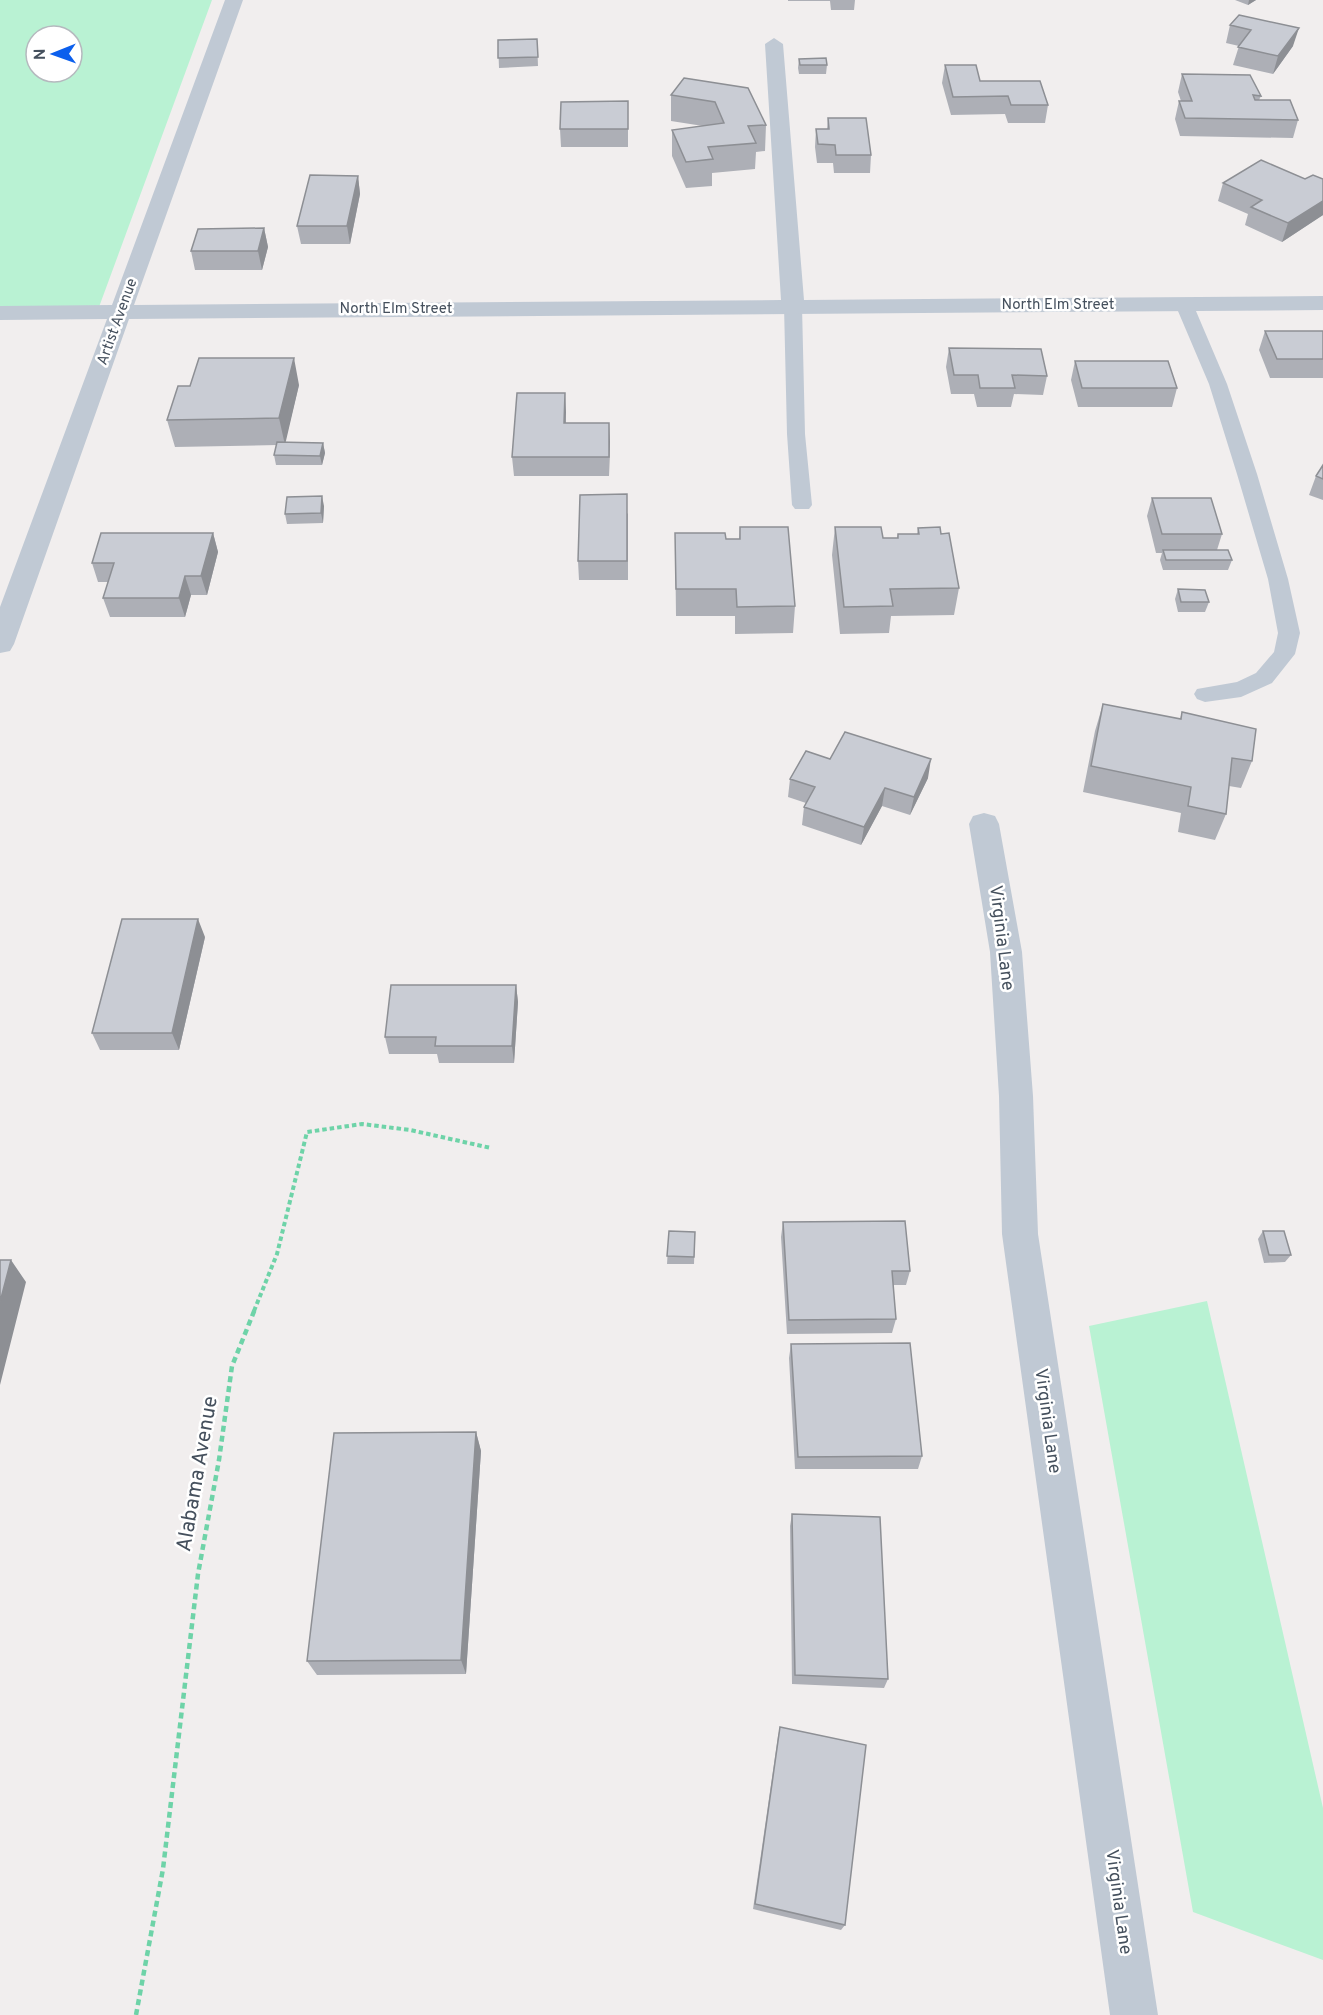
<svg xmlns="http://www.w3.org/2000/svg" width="1323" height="2015" font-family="Overpass,sans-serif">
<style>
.green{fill:#b9f2d3;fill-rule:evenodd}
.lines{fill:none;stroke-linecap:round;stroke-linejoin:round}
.path-far1{stroke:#6ed3a8;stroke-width:4;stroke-dasharray:4.5 3;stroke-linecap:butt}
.path{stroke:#6ed3a8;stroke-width:4.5;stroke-dasharray:6 4;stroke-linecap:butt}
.service{fill:#c0c9d4;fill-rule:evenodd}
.minor{fill:#c0c9d4;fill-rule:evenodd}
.wall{fill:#adafb6}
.shaded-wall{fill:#8d8f94}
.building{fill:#c9ccd4;stroke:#8d8f94;stroke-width:1.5}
.labels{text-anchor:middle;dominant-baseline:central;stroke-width:5;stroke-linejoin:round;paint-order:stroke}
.far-street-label{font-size:15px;fill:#45505d;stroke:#fff}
.street-label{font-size:18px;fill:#45505d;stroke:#fff}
.near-street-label{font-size:21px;fill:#45505d;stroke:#fff}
</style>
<rect width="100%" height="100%" fill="#f1eeee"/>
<path class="green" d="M0 0H212L99 307 0 308ZM36 36H72V72H36Z
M1207 1301 1323 1808V1960L1193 1912 1089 1326Z"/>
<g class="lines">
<path class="path-far1" d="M254 1311 277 1254 307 1132 362 1124 410 1130 491 1148"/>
<path class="path" d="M136 2015 163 1869 198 1574 219 1460 232 1366 255 1309"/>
<path class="service" d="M1184 299 1193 304 1227 384 1257 474 1288 579 1300 633 1295 654 1272 683 1241 697 1205 702 1197 699 1194 694 1197 689 1237 682 1256 673 1274 652 1278 633 1268 579 1237 474 1209 384 1175 304Z
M793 301 802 306 805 434 812 505 809 509H795L792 505 787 434 784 306Z"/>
<path class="minor" d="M225 0H243L134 305 781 300 765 44 774 38 783 44 804 300 1323 296V310L129 319 14 644 10 651 0 653V607L107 319 0 320V306L112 305Z
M984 813 995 816 999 824 1022 952 1033 1096 1038 1234 1158 2015H1110L1002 1234 999 1096 990 952 969 824 973 816Z"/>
</g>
<path class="wall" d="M788 0H855L854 10H831L830 1H788Z
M1235 0H1256L1248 5Z
M1239 15 1293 46 1273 74 1233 65 1239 46 1226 43 1230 25Z
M537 39 538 66 499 68 498 40Z
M799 59 827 65 826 74H799L798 68Z
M945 65 980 81 1048 105 1045 123H1008L1005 114 951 115 942 83Z
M1182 74 1261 96 1259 100 1298 120 1293 138 1180 136 1175 119 1179 101H1181L1178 92Z
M684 78 766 125 765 151 756 152 755 169 712 173V186L686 188 672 156V130L703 126 671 121V95Z
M628 101V147H561L560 129Z
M828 118 871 155 870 173H834L833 163H817L815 147 816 129H827Z
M358 176 360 194 350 244H301L297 226Z
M1323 179V215L1282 242 1245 225 1248 214 1218 201 1223 183Z
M264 228 268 247 262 270H195L191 251Z
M1265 331H1323V378H1270L1259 350Z
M949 348 1047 376 1043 395 1014 394 1011 407H977L974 394H951L946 367Z
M1075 361 1177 388 1172 407H1078L1071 380Z
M299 385 285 442 323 443 325 453 322 465H276L274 455 277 445 175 447 167 420 190 386Z
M565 393 566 423H609V476H514L512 457Z
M1323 465V500L1309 495 1316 476Z
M1152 498 1222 534 1217 550 1232 560 1228 570H1163L1160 560 1162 553H1156L1147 516Z
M324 506 323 523 287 524 285 514Z
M628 513V580H579L578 561Z
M740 527 795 606 793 633 735 634V616H676L675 533 726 539H739Z
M835 527 883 538H897L898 534H917L918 528 941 534 959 588 954 615 891 616 889 633 840 634 832 555Z
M213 533 218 552 207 595H191L185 617H110L103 598 108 582H98L92 563Z
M1178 589 1209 602 1205 612H1178L1175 599Z
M1103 704 1180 719 1182 712 1252 761 1241 788 1229 786 1226 814 1215 840 1178 832 1181 813 1083 792 1095 731Z
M830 759 928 778 910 815 882 806 861 845 802 825 804 807 806 803 788 797 790 779Z
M205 937 179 1050H100L92 1033Z
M516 985 518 1002 514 1063H439L437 1054H389L385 1037Z
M783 1222 910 1271 906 1285H893L896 1319 892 1333 787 1334 781 1237Z
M669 1231 695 1232 694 1264H667Z
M1263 1231 1291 1255 1285 1262 1264 1263 1258 1239Z
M791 1344 922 1456 918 1469H795L789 1358Z
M476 1432 481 1451 466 1674 317 1675 307 1661Z
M792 1514 888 1679 884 1688 792 1684 790 1526Z
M780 1727 845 1925 841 1930 753 1909 778 1736Z"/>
<path class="shaded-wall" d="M1249 0H1256L1248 5Z
M1299 28 1293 46 1273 74 1278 56Z
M358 176 360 194 350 244 347 226Z
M1323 201V215L1282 242 1288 223Z
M264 228 268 247 262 270 258 251Z
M294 358 299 385 285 445 279 418Z
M565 393 566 412 565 442 564 423Z
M609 423 610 442 609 476Z
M323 443 325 453 322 465 320 456Z
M322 496 324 506 323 523 321 513Z
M213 533 218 552 207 595 201 576Z
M185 576 191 595 185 617 179 598Z
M931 759 928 778 910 815 914 797Z
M885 788 882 806 861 845 864 827Z
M198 919 205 937 179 1050 172 1033Z
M516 985 518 1002 514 1063 512 1046Z
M11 1260 26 1282 0 1385V1302Z
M476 1432 481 1451 466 1674 461 1660Z"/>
<path class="building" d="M1239 15 1299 28 1278 56 1238 47 1251 30 1230 25Z
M537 39 538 57 498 58V40Z
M826 58 827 65H800L799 59Z
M945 65H976L980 81H1040L1048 105H1011L1008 96 953 97Z
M1182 74 1250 75 1261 96 1253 95 1255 100H1290L1298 120 1185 118 1179 101H1192Z
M684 78 748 88 766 125 748 126 756 143 708 147 713 159 686 162 672 130 724 123 715 102 671 95Z
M628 101V129H560L561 102Z
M828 118H866L871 155H836L835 145 818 144 816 129H829Z
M1261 160 1305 179 1313 175 1323 179V201L1288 223 1251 207 1262 200 1223 183Z
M310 175 358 176 347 226H297Z
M264 228 258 251H191L198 229Z
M1265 331H1323V359H1277Z
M949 348 1041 349 1047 376 1012 375 1015 388H980L978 375H954Z
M199 358H294L279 418 167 420 178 386H190Z
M1075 361H1168L1177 388H1082Z
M517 393H565L564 423H609V457H512Z
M277 442 323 443 320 456 274 455Z
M1323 465V479L1316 476Z
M627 494V561H578L580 495Z
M322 496 321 513 285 514 287 497Z
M1152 498H1211L1222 534H1162Z
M740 527H788L795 606 737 607 736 589H676L675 533H725L726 539H740Z
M835 527H881L883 538H898V534H919L918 528 940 527 941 534 949 533 959 588 890 589 893 606 844 607Z
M101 533H213L201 576H185L179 598H103L114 563H92Z
M1163 550H1228L1232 560H1166Z
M1178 589 1205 590 1209 602H1181Z
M1103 704 1181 719 1182 712 1256 729 1252 761 1232 758 1226 814 1188 806 1191 787 1091 766Z
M845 732 931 759 914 797 885 788 864 827 804 807 815 787 790 779 806 751 830 759Z
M122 919H198L172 1033H92Z
M391 985H516L512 1046H435L436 1037H385Z
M905 1221 910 1271H892L896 1319 789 1320 783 1222Z
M669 1231 695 1232 694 1257 667 1256Z
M1263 1231H1284L1291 1255H1269Z
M0 1260H11L0 1302Z
M910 1343 922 1456 798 1457 791 1344Z
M476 1432 461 1660 307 1661 334 1433Z
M792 1514 880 1517 888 1679 795 1675Z
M780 1727 866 1745 845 1925 755 1904Z"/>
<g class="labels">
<g class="far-street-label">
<text x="1058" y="305">North Elm Street</text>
<text x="396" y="309">North Elm Street</text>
<text transform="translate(118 322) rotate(-70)">Artist Avenue</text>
</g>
<g class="street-label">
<text transform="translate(1001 938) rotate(83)">Virginia Lane</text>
<text transform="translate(1047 1421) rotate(82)">Virginia Lane</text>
<text transform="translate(1118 1902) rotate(82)">Virginia Lane</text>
</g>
<g class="near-street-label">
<text transform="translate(198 1474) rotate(-80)">Alabama Avenue</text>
</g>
</g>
<g transform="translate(54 54) rotate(269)"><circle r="28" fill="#ffffff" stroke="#b5b9be" stroke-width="1.5"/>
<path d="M0-4.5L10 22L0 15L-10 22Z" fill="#0b5fed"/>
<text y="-9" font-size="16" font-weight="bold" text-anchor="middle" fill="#45505d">N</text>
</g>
</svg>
